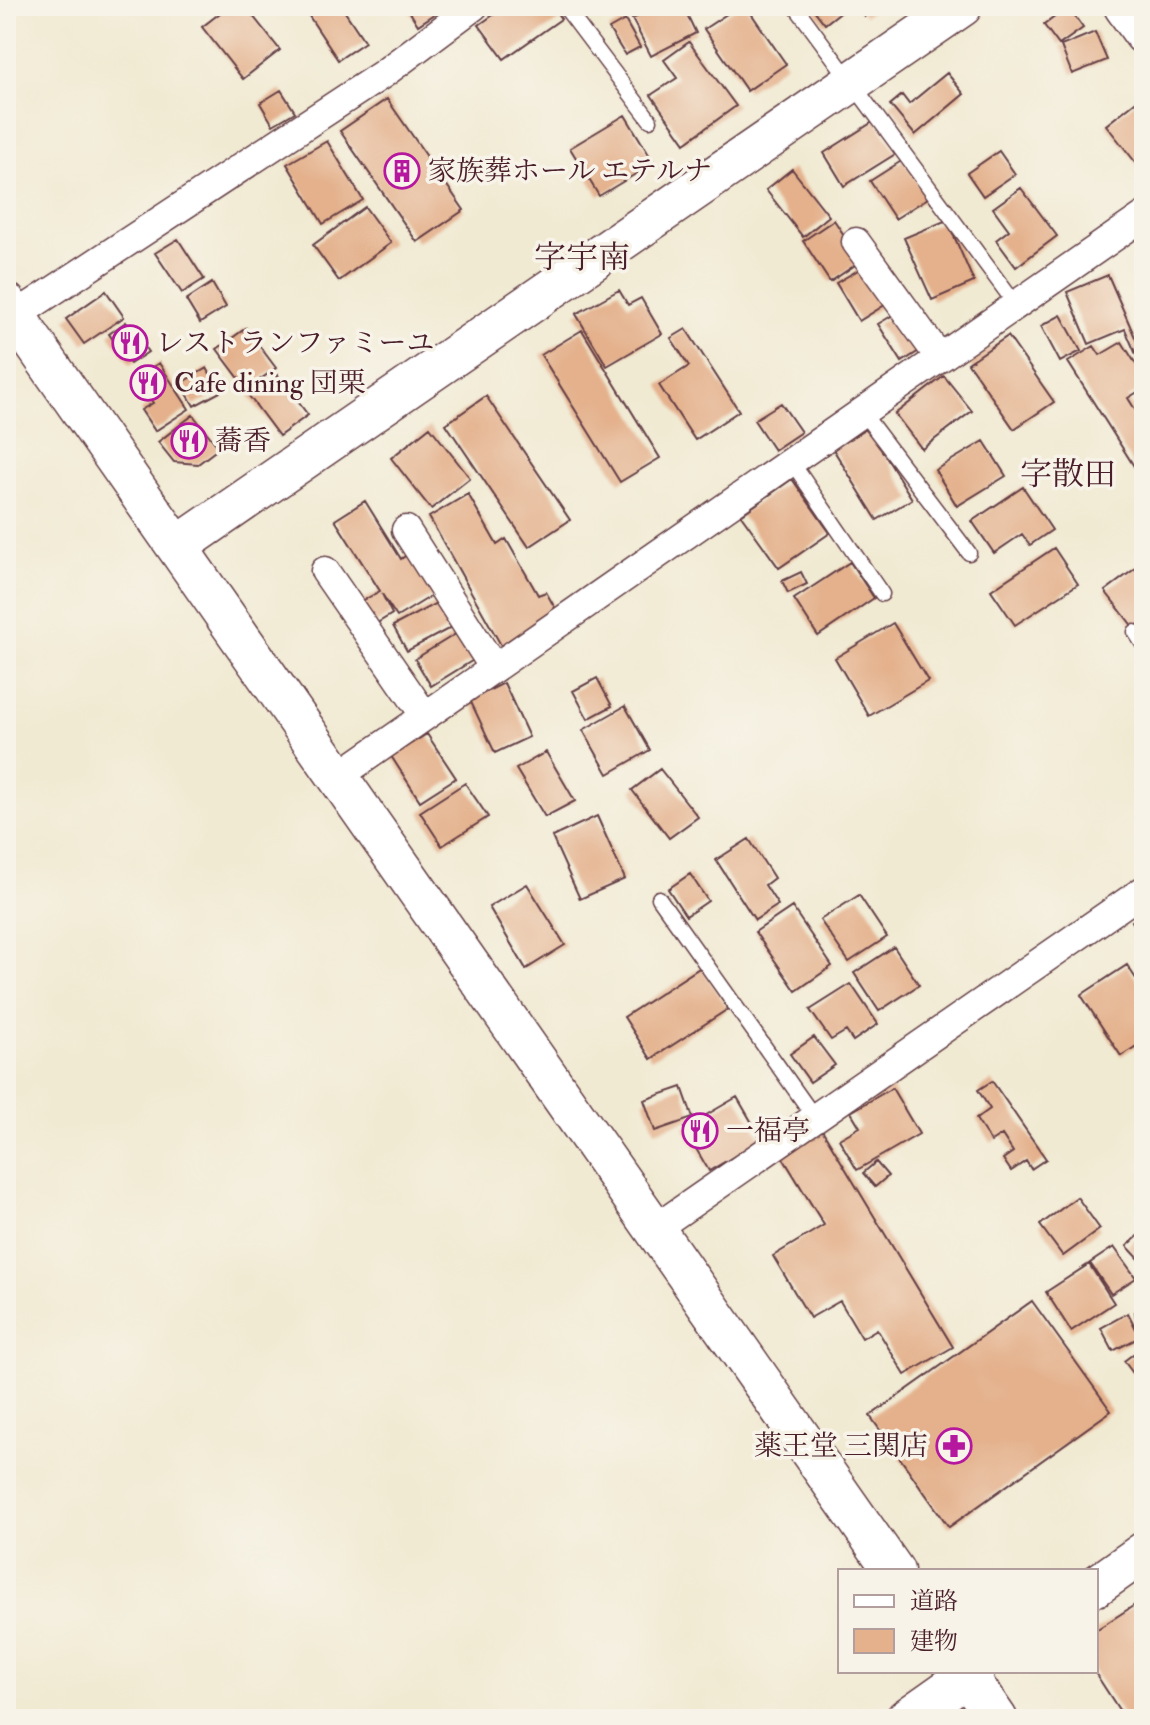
<svg xmlns="http://www.w3.org/2000/svg" width="1150" height="1725" font-family="'IM FELL Double Pica','Noto Serif JP',serif">
<style>
.building{fill:#e4b18c}
.lines{fill:none;stroke-linecap:round;stroke-linejoin:round}
.lane-casing{stroke:#633d44;stroke-width:17}
.street-casing{stroke:#633d44;stroke-width:31}
.secondary-casing{stroke:#633d44;stroke-width:43}
.lane{stroke:#fff;stroke-width:14}
.street{stroke:#fff;stroke-width:28}
.secondary{stroke:#fff;stroke-width:40}
.labels{text-anchor:middle;dominant-baseline:central;stroke-width:7;stroke-linejoin:round;paint-order:stroke}
.poi-label{font-size:28px;fill:#4a1f2b;stroke:#f7f3e8;text-anchor:start}
.quarter-label{font-size:32px;fill:#4a1f2b;stroke:#f7f3e8}
</style>
<rect width="100%" height="100%" fill="#f7f3e8"/>
<filter id="ink" filterUnits="userSpaceOnUse"><feTurbulence type="fractalNoise" baseFrequency=".0125" numOctaves="2"/><feDisplacementMap in="SourceGraphic" scale="16" xChannelSelector="R" yChannelSelector="G"/><feConvolveMatrix kernelMatrix="1 2 1 2 8 2 1 2 1" color-interpolation-filters="sRGB"/></filter>
<filter id="wash" filterUnits="userSpaceOnUse"><feTurbulence type="fractalNoise" baseFrequency=".006" numOctaves="4" result="noise"/><feDisplacementMap in="SourceGraphic" scale="32" xChannelSelector="R" yChannelSelector="G"/><feGaussianBlur stdDeviation="1.8" result="paint"/><feColorMatrix in="noise" values="0 0 0 0 0 0 0 0 0 0 0 0 0 0 0 0 0 1.4 0 .05"/><feComposite in="paint" operator="in"/></filter>
<g filter="url(#wash)">
<rect width="100%" height="100%" fill="#f1ead3"/>
<g id="blocks">
<path class="building" d="M229 6H245L280 50 243 79 202 27Z
M318 6H341L365 42 338 60 307 13Z
M406 6H447L418 25Z
M506 6H552L561 19 504 59 479 25Z
M659 6H683L696 33 651 56 632 19Z
M739 6H746L786 64 747 91 704 29Z
M811 6H848L825 24Z
M857 6H878L865 16Z
M1068 7 1083 28 1059 45 1044 25Z
M625 20 640 47 625 55 609 29Z
M1095 32 1107 60 1072 74 1061 46Z
M689 42 736 106 685 143 651 95 677 78 664 60Z
M947 73 964 94 915 135 890 105 902 95 909 104Z
M281 90 295 112 273 125 260 103Z
M1144 95V173L1106 125Z
M387 99 464 210 417 242 340 131Z
M625 115 654 163 599 196 570 148Z
M876 120 897 153 844 186 824 153Z
M327 141 363 200 323 224 287 164Z
M999 151 1015 174 983 196 967 173Z
M903 160 928 198 895 219 870 181Z
M792 169 829 216 803 237 766 190Z
M1021 188 1057 236 1016 267 996 240 1009 230 993 208Z
M365 207 391 243 339 281 313 245Z
M834 220 861 261 830 282 803 241Z
M947 220 974 282 932 300 904 238Z
M178 239 204 279 182 293 155 253Z
M865 266 888 303 859 321 836 283Z
M1108 275 1144 358 1141 366 1125 329 1089 344 1067 292Z
M212 283 226 307 200 323 186 300Z
M619 290 628 305 641 298 662 334 607 366 576 314Z
M106 291 124 317 84 344 66 319Z
M898 312 922 349 902 362 878 324Z
M1061 315 1081 351 1060 362 1041 326Z
M126 322 148 352 130 364 109 334Z
M246 328 276 368 247 389 217 349Z
M686 329 739 411 695 440 659 385 689 366 671 338Z
M582 330 660 458 620 482 541 355Z
M1008 336 1054 402 1014 429 968 363Z
M1122 342 1144 377V388L1128 398 1144 424V482L1068 362 1094 346 1100 355Z
M159 363 189 409 155 431 141 410 153 403 136 378Z
M207 368 220 392 194 406 181 383Z
M278 375 308 415 279 436 249 396Z
M944 376 972 411 922 449 895 414Z
M486 396 570 520 529 547 446 424Z
M781 403 801 432 774 450 754 420Z
M193 415 219 448 198 464 174 462 158 442Z
M430 427 470 478 431 509 391 458Z
M868 428 912 499 877 520 833 449Z
M984 441 1006 476 957 506 935 470Z
M792 479 830 533 779 568 741 515Z
M1023 487 1052 530 1030 545 1022 534 994 553 972 521Z
M468 494 497 545 506 539 538 595 546 592 559 615 502 647 429 517Z
M365 501 401 559 408 554 433 595 397 617 382 594 392 614 369 628 355 605 380 591 335 520Z
M1054 548 1078 584 1015 625 991 590Z
M850 562 874 598 818 636 794 599Z
M1144 562V620L1134 628 1105 591Z
M801 572 807 584 788 593 782 581Z
M440 601 454 626 407 651 393 626Z
M893 623 928 681 869 716 835 658Z
M459 632 475 659 431 686 415 659Z
M597 678 612 706 588 719 573 691Z
M504 683 529 737 495 753 470 700Z
M625 706 650 750 608 774 583 730Z
M427 734 456 778 420 801 391 756Z
M546 752 575 801 545 817 516 769Z
M660 769 698 817 669 838 632 790Z
M465 783 488 817 442 846 420 812Z
M597 816 625 879 580 899 552 837Z
M749 839 774 878 765 885 778 905 755 920 716 860Z
M690 874 708 901 686 916 668 889Z
M527 884 565 945 526 969 489 907Z
M859 895 887 937 849 962 820 920Z
M792 907 832 966 796 991 755 932Z
M1144 914V941L1132 921Z
M894 947 919 985 879 1011 854 973Z
M1127 965 1144 991V1041L1121 1056 1081 995Z
M701 967 728 1009 651 1059 624 1017Z
M851 984 878 1024 853 1041 846 1031 831 1040 810 1010Z
M814 1037 835 1065 810 1082 790 1054Z
M992 1081 1046 1159 1031 1169 1026 1161 1011 1171 1003 1159 1013 1152 1002 1135 991 1142 976 1119 990 1109 978 1090Z
M682 1087 693 1118 655 1131 644 1100Z
M892 1088 919 1134 857 1170 839 1139 860 1127 851 1112Z
M737 1097 762 1140 709 1171 684 1128Z
M821 1128 953 1347 905 1375 877 1329 862 1338 840 1301 810 1318 773 1256 824 1225 780 1153Z
M876 1162 888 1176 875 1187 863 1173Z
M1077 1197 1100 1229 1063 1256 1040 1225Z
M1144 1231V1260L1142 1262 1127 1246Z
M1114 1247 1136 1278 1111 1294 1090 1263Z
M1089 1264 1114 1303 1071 1331 1046 1292Z
M1032 1301 1111 1411 949 1527 870 1416Z
M1144 1310V1331L1138 1332 1135 1312Z
M1128 1313 1140 1337 1113 1351 1101 1328Z
M1144 1346V1388L1124 1361Z
M1144 1599V1719H1125L1094 1671 1096 1630Z"/>
</g>
</g>
<g filter="url(#ink)">
<use href="#blocks" fill-opacity="0" stroke="#633d44" stroke-width="2"/>
<g class="lines">
<defs>
<path id="lane" d="M564 6 650 120
M795 6 1016 305
M862 412 969 553
M791 461 882 594
M1135 632 1144 646
M659 898 815 1118"/>
<path id="street" d="M856 242 940 358
M15 316 383 74 474 6
M406 530 494 668
M325 571 425 716
M339 776 1144 216
M656 1228 1144 890"/>
<path id="secondary" d="M1124 6 1144 34
M6 303 894 1571
M178 546 962 6
M1096 1586 1144 1552
M964 1671 997 1719
M906 1719 974 1671"/>
</defs>
<use href="#lane" class="lane-casing"/>
<use href="#street" class="street-casing"/>
<use href="#secondary" class="secondary-casing"/>
<use href="#lane" class="lane"/>
<use href="#street" class="street"/>
<use href="#secondary" class="secondary"/>
</g>
</g>
<defs>
<symbol id="building-ring" viewBox="-11 -11 22 22"><circle r="9.5" fill="#f7f3e8" stroke="#b5179e" stroke-width="1.5"/><path d="M-4-6H4V6H1V3H-1V6H-4ZM-2.5-4.3h1.7v1.8h-1.7ZM.8-4.3h1.7v1.8H.8ZM-2.5-1h1.7V.8h-1.7ZM.8-1h1.7V.8H.8Z" fill="#b5179e"/></symbol>
<symbol id="restaurant-ring" viewBox="-11 -11 22 22"><circle r="9.5" fill="#f7f3e8" stroke="#b5179e" stroke-width="1.5"/><path d="M-5-6h1v4h1v-4h1v4h1v-4h1v5L-1.5 .5V6h-2V.5L-5-1ZM5-6V6H3V1.5H1.5Q1.5-4 5-6Z" fill="#b5179e"/></symbol>
<symbol id="pharmacy-ring" viewBox="-11 -11 22 22"><circle r="9.5" fill="#f7f3e8" stroke="#b5179e" stroke-width="1.5"/><path d="M-2-6h4v4h4v4h-4v4h-4v-4h-4v-4h4Z" fill="#b5179e"/></symbol>
</defs>
<g fill-rule="evenodd">
<use href="#building-ring" x="382" y="151" width="40" height="40"/>
<use href="#restaurant-ring" x="110" y="323" width="40" height="40"/>
<use href="#restaurant-ring" x="128" y="363" width="40" height="40"/>
<use href="#restaurant-ring" x="169" y="421" width="40" height="40"/>
<use href="#restaurant-ring" x="680" y="1111" width="40" height="40"/>
<use href="#pharmacy-ring" x="934" y="1426" width="40" height="40"/>
</g>
<g class="labels">
<g class="poi-label">
<text x="428" y="171">家族葬ホール エテルナ</text>
<text x="156" y="343">レストランファミーユ</text>
<text x="174" y="383">Cafe dining 団栗</text>
<text x="215" y="441">蕎香</text>
<text x="726" y="1131">一福亭</text>
<text x="928" y="1446" text-anchor="end">薬王堂 三関店</text>
</g>
<g class="quarter-label">
<text x="582" y="258">字宇南</text>
<text x="1068" y="475">字散田</text>
</g>
</g>
<rect width="1150" height="1725" fill="none" stroke="#f7f3e8" stroke-width="32"/>
<rect x="838" y="1569" width="260" height="104" fill="#f7f3e8" stroke="#b29e9c" stroke-width="2"/>
<rect x="854" y="1595" width="40" height="12" fill="#ffffff" stroke="#b29e9c" stroke-width="2"/>
<text x="910" y="1609" font-size="24" fill="#4a1f2b">道路</text>
<rect x="854" y="1629" width="40" height="24" fill="#e4b18c" stroke="#b29e9c" stroke-width="2"/>
<text x="910" y="1649" font-size="24" fill="#4a1f2b">建物</text>
</svg>
